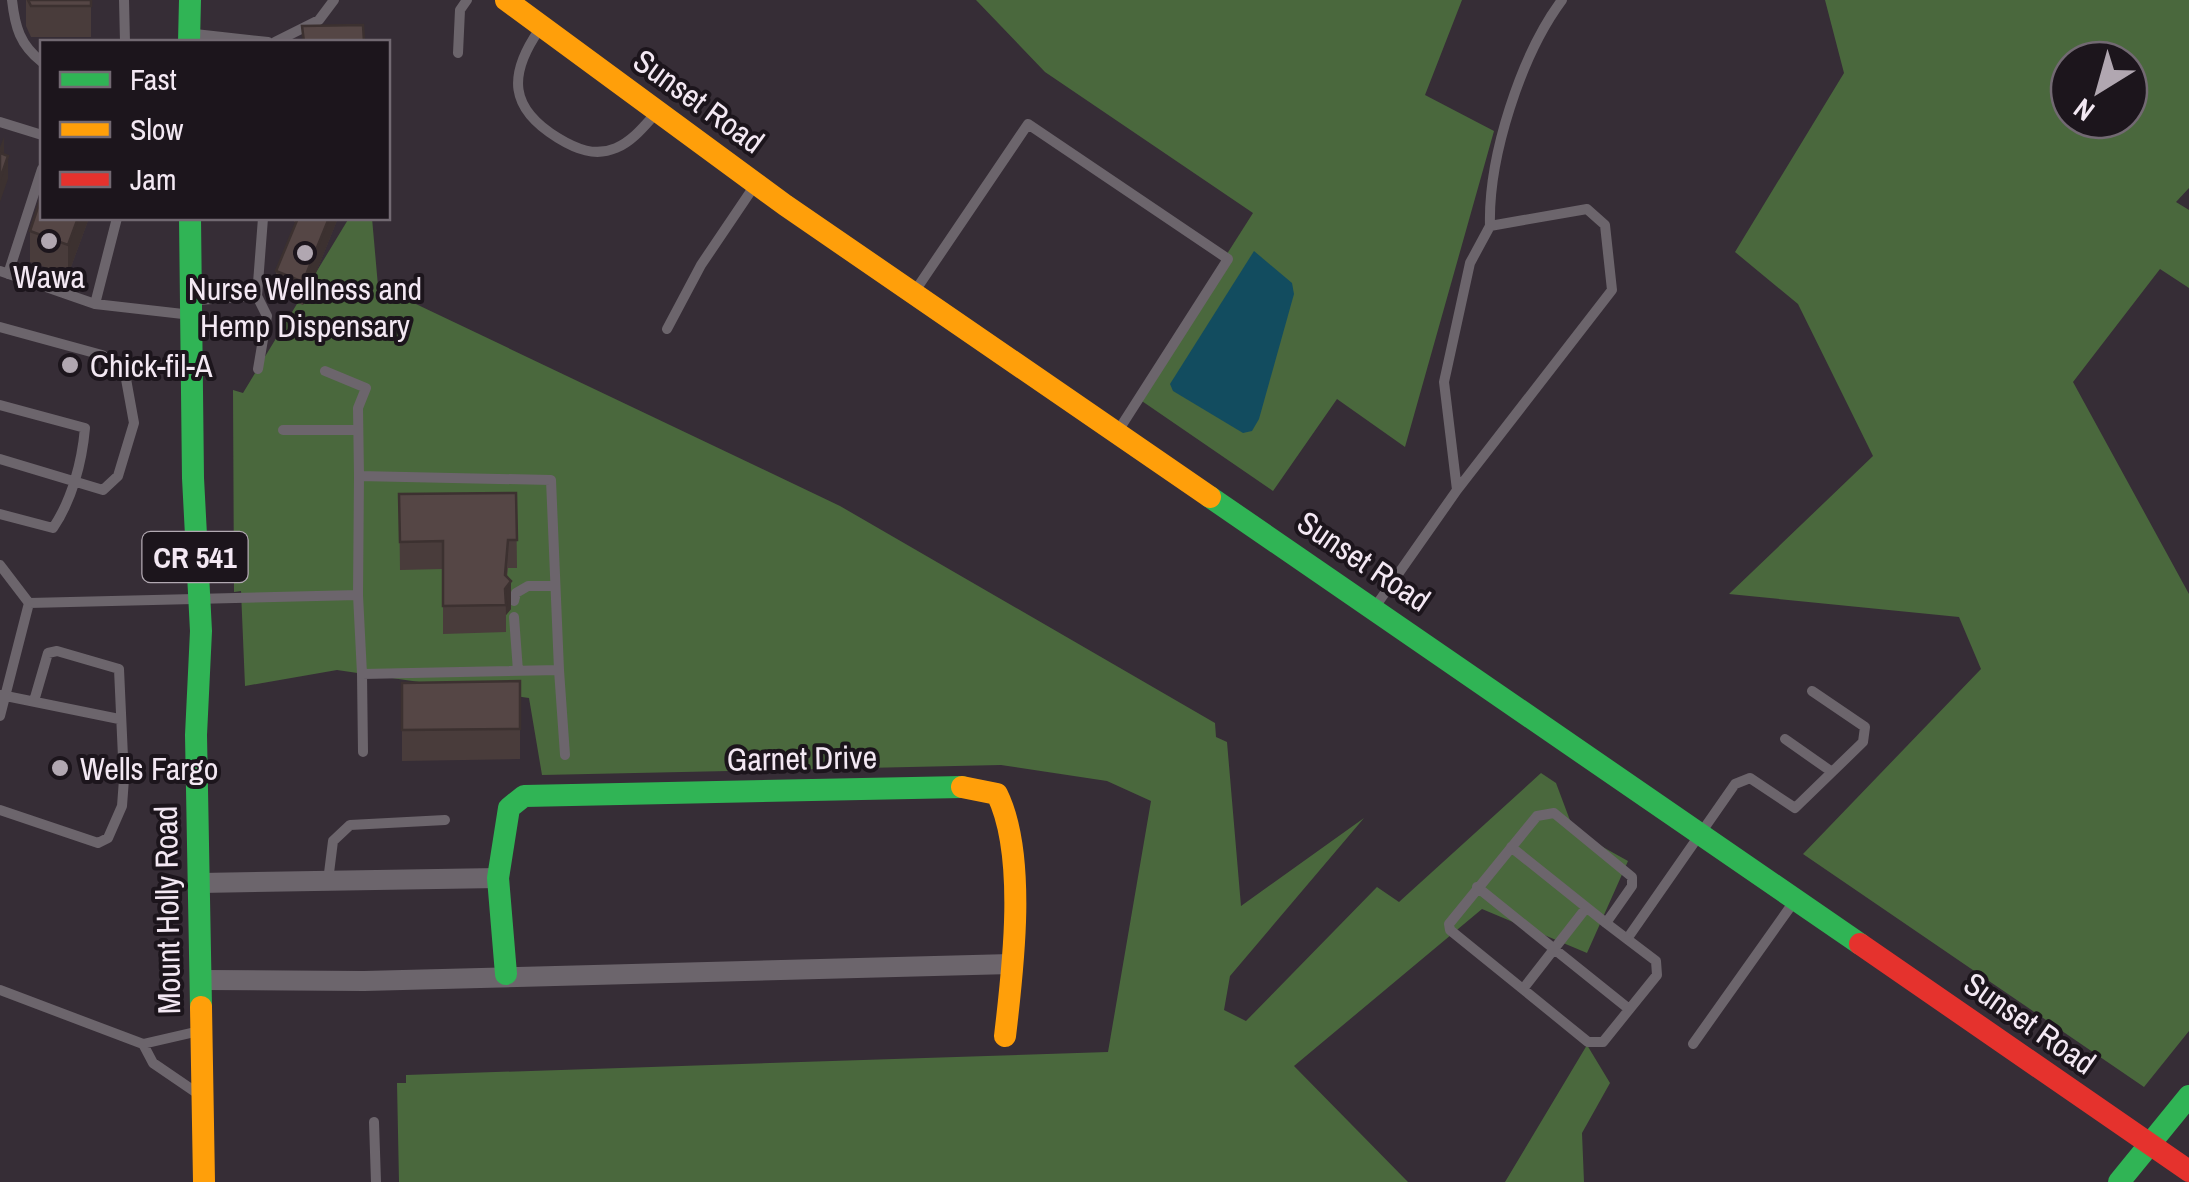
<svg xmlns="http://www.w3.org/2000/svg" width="2189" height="1182" font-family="'Archivo Narrow',sans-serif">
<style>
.forest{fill:#4a683d;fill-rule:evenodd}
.water{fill:#124c5f}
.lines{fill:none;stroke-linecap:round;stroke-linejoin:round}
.lane{stroke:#6c656c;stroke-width:10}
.street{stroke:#6c656c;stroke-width:20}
.fast{stroke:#30b455;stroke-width:22}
.slow{stroke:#ff9f0a;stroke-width:22}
.jam{stroke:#e5322d;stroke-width:22}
.wall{fill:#493c3b}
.shaded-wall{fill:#3c3130}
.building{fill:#554645;stroke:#3c3130;stroke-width:2.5}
.poi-dot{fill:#b1a7b1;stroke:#1c151c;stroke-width:4}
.labels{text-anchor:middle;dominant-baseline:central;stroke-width:8;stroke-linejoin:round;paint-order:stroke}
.shield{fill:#1c151c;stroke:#b2a9b2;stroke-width:2.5}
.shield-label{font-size:30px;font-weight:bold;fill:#f3e8f3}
.street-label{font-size:32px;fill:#f3e8f3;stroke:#1c151c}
.poi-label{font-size:32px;fill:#f3e8f3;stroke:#1c151c}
</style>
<rect width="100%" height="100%" fill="#362d36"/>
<path class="forest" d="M976 0H1462L1425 95 1494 131 1405 447 1337 399 1273 491 1136 397 1253 213 1045 72Z
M1825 0H2189V188L2176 202 2189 210V288L2160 269 2073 382 2189 594V1031L2144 1087 1803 854 1981 669 1959 617 1729 594 1873 456 1798 304 1735 252 1844 73ZM2069 60H2129V120H2069Z
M349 218H372L378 286 840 506 1215 723 1216 737 1227 742 1241 906 1364 818 1230 976 1224 1010 1246 1021 1377 887 1399 902 1541 773 1556 783 1574 831 1628 861 1587 953 1482 909 1294 1066 1408 1182H399L397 1083H406V1075L1108 1052 1151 801 1107 781 1001 765 542 775 529 698 337 670 245 686 241 591 234 592 233 390 243 393Z
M1587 1045 1610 1083 1582 1133 1584 1182H1505Z"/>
<path class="water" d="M1254 251 1292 283 1294 294 1259 419 1252 431 1243 433 1173 391 1170 384Z"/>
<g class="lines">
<path class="lane" d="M12 0C15 27 20 45 42 62
M124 0 125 42
M539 30C508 75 509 108 558 138 576 149 595 157 616 148 633 141 645 125 657 112
M195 34 268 42
M275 42 319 20 334 0
M458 53 460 10 467 0
M0 122 42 135
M1490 226C1488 157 1521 55 1562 0
M0 271 95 304 183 314
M8 274 42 169
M915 291 1028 124 1228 259 1118 431
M198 300 257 296
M95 304 117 218
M0 327 102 355 124 368 134 423 118 476 103 490 0 459
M667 329 701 265 755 185
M258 369 267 316 257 296 263 218
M325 371 366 388 358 408 359 476
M0 405 85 428C82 462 72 500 53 528L0 514
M283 430H358
M0 565 29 603
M514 601 516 593 528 586H555
M1375 607 1457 490 1612 290 1605 225 1587 209 1490 226 1470 263 1444 382 1457 490
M514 617 518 671
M559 670 565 755
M362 674 363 752
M1 695 119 719
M0 716 29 603 358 595 359 476 551 480 559 670 362 674 358 595
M1785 739 1832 772
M0 810 98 843 108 838 122 806 124 779 119 669 57 651 48 653 34 701
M1511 847 1606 923
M328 881 333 841 350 825 445 820
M1477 887 1629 1009
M1627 939 1606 923 1632 886V877L1554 813 1537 816 1449 924 1450 930 1588 1042H1603L1657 975 1656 961 1627 939 1735 784 1750 778 1795 808 1863 742 1865 727 1812 691
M1523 989 1586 908
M0 990 143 1044 153 1063 194 1091
M143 1044 195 1032
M1693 1044 1793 903
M374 1122 376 1182"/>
<path class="street" d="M200 883 498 878
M202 980 364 981 1011 964"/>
<path class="fast" d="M189 42 190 0
M190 218 193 478 201 631 196 735 201 1007
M1210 497 1860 944
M506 974 498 878 509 808 524 796 962 787
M2119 1182 2189 1096"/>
<path class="slow" d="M506 0 785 205 1210 497
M962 787 997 794C1027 855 1013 969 1005 1036
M201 1007 204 1182"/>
<path class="jam" d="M1860 944 2189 1171"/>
</g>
<path class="wall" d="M26 0H91V37H31L26 26Z
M42 218H89L68 275 30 262V231Z
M292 218H338L303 305 276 294V271L296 224Z
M516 493 517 568H508L507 577 511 609 506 615V632L443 634V569L400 570 399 494Z
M520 681V759L402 761V683Z"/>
<path class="shaded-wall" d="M4 137V160L0 170V147Z
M8 156V179L0 202V179Z
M78 218H89L68 275V245Z
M329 218H338L303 305V282Z
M508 540 506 587 511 581V609L506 615 505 575Z"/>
<path class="building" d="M28 0H91V6H31Z
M363 25 364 42H304L302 26Z
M0 153 8 156 0 179Z
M42 195V218H78L68 245 30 231Z
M298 218H329L303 282 276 271Z
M516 493 517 540H508L505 575 511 581 505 589 506 605 443 606V541L400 542 399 494Z
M520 681V729L402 730V683Z"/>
<g class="poi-dot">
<circle cx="49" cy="241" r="10"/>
<circle cx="305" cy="253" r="10"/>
<circle cx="70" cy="365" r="10"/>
<circle cx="60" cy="768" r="10"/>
</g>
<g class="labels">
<rect class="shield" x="142.5" y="532" width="105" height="50" rx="8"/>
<g class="shield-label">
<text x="195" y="557">CR 541</text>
</g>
<g class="street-label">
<text transform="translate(699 101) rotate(36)">Sunset Road</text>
<text transform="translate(1364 561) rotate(34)">Sunset Road</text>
<text transform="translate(802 758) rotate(-1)">Garnet Drive</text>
<text transform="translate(167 910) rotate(-91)">Mount Holly Road</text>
<text transform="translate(2030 1023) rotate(35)">Sunset Road</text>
</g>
<g class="poi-label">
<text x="49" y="276">Wawa</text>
<text x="305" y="288">Nurse Wellness and<tspan x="305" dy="37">Hemp Dispensary</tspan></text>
<text x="90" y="365" text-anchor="start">Chick-fil-A</text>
<text x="80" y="768" text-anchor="start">Wells Fargo</text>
</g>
</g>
<rect x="40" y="40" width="350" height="180" fill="#1c151c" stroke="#726972" stroke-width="2.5"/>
<rect x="60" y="72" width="50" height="15" fill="#30b455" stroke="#726972" stroke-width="2.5"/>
<text x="130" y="90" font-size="30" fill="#f3e8f3">Fast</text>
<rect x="60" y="122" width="50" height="15" fill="#ff9f0a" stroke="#726972" stroke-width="2.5"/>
<text x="130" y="140" font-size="30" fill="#f3e8f3">Slow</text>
<rect x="60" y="172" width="50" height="15" fill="#e5322d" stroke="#726972" stroke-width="2.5"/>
<text x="130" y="190" font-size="30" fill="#f3e8f3">Jam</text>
<g transform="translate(2099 90) rotate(217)"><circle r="48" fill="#1c151c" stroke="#726972" stroke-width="2.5"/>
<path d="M0-8L18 38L0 25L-18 38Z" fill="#b1a7b1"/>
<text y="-15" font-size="28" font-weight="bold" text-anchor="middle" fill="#f3e8f3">N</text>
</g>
</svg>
